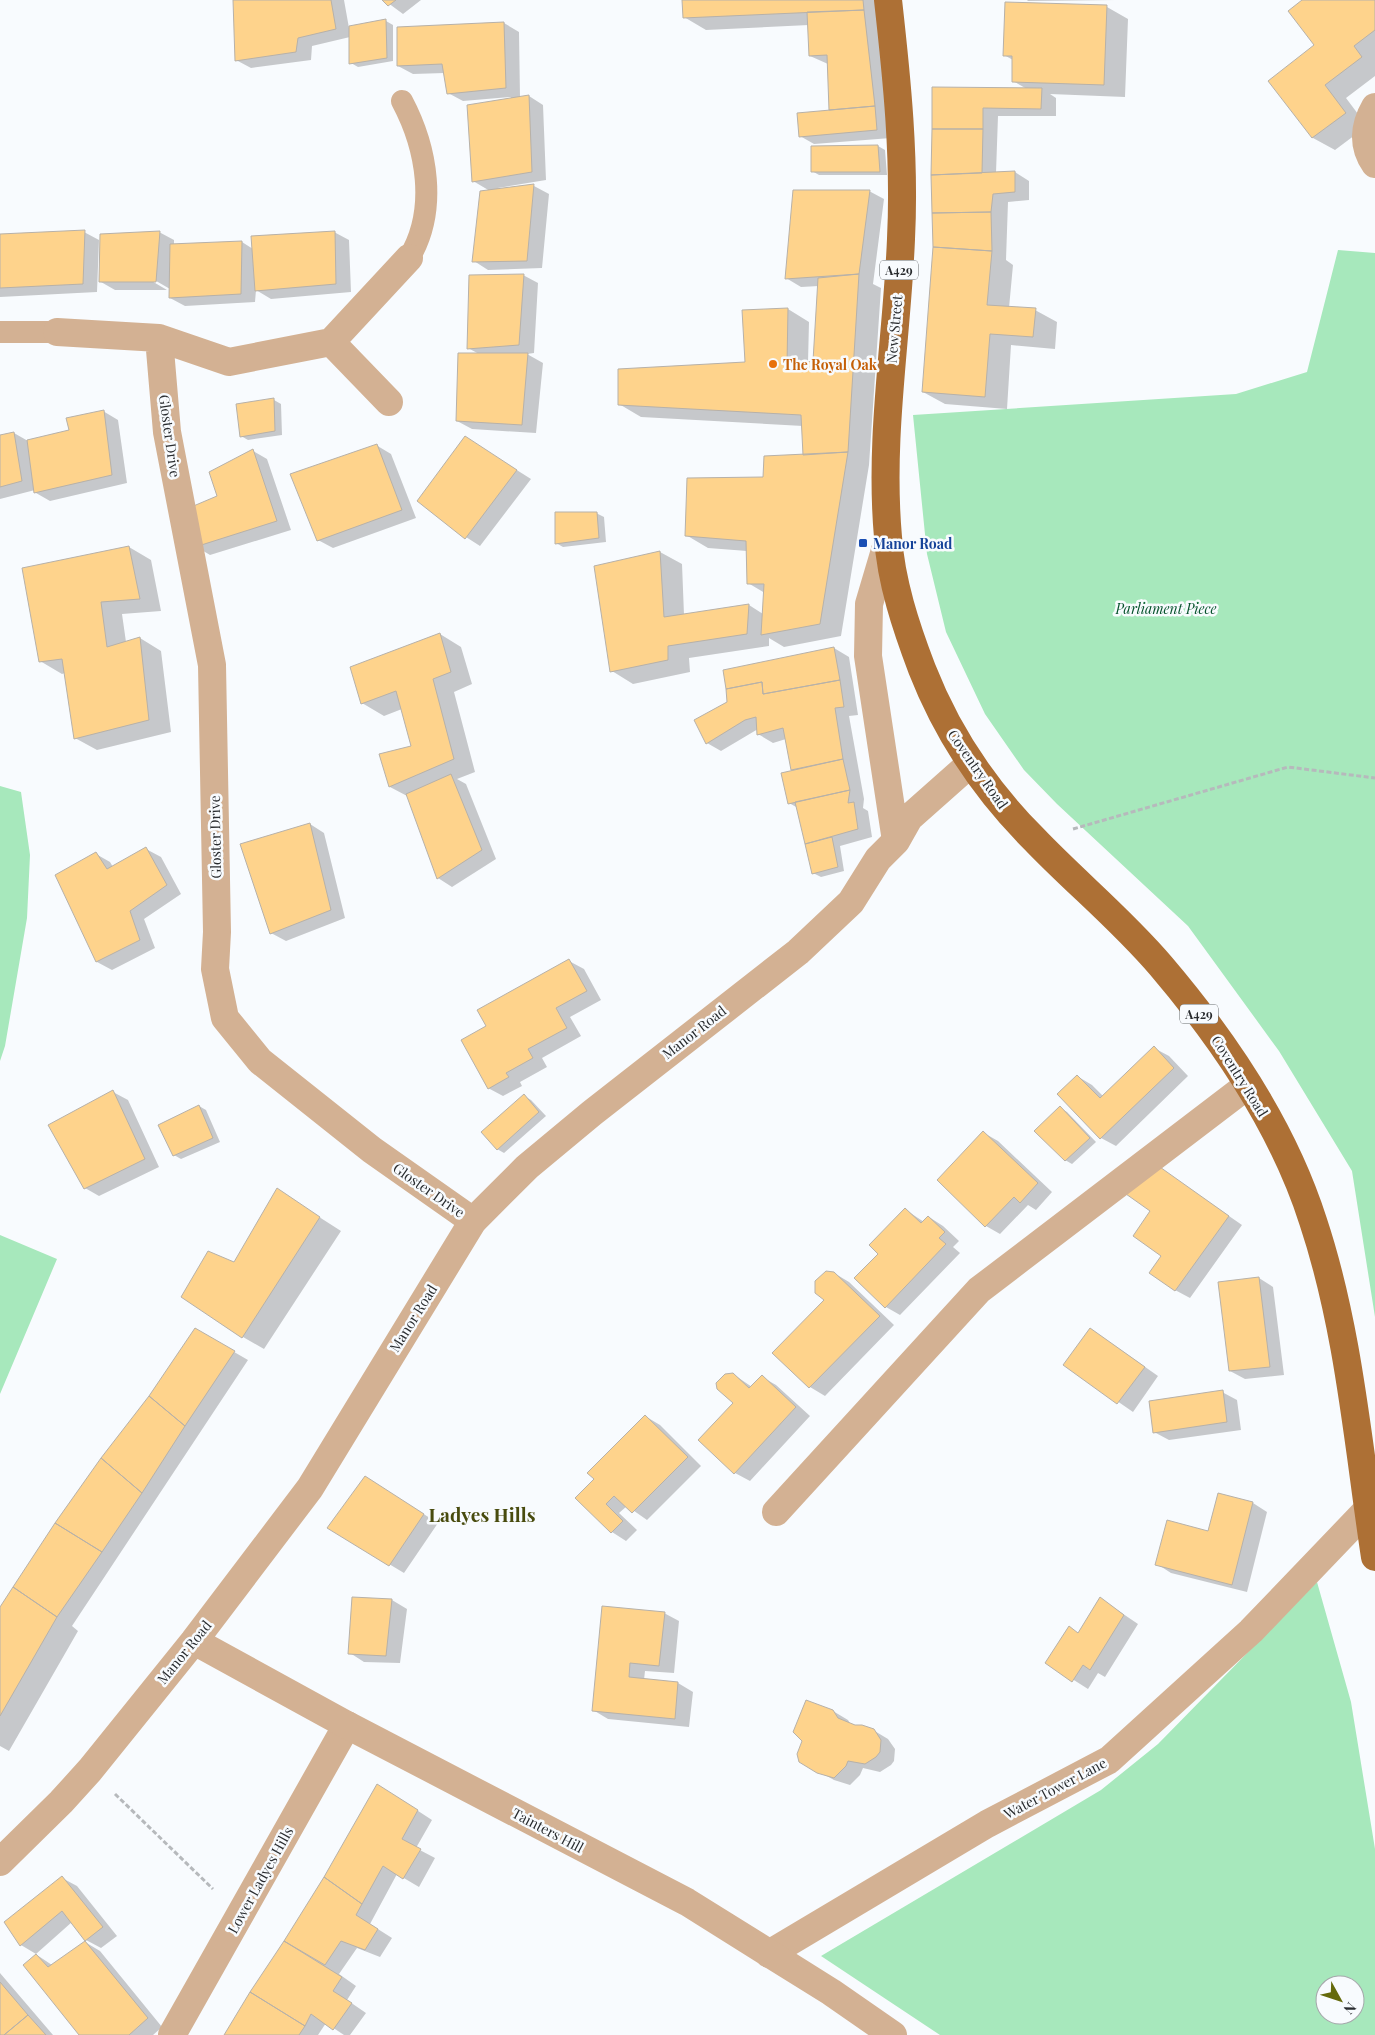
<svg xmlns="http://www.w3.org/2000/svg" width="1375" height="2035" font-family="'Playfair Display',serif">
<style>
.green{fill:#a7e8bc;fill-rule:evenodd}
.shadow{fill:#0003}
.building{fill:#fed38c;stroke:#b7b1a9}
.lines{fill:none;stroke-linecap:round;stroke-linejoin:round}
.path{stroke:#b6b9bc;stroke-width:3;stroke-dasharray:5 2.5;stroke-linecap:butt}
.service{stroke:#d3b193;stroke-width:22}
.minor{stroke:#d3b193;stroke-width:28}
.tertiary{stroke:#d3b193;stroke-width:28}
.primary{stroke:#ad7035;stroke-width:28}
.food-dot{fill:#e8710a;stroke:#f8fbfe;stroke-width:2}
.transit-dot{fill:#1a4fb4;stroke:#f8fbfe;stroke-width:2}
.labels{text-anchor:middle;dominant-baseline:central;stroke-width:5;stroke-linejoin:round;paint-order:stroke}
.shield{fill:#f8fbfe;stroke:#676a6d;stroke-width:1}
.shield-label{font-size:12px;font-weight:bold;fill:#292c2f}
.street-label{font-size:14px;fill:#292c2f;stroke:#f8fbfe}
.food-label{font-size:14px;font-weight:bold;fill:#c56008;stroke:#f8fbfe;text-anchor:start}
.transit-label{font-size:14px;font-weight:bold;fill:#164399;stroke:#f8fbfe;text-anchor:start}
.park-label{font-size:14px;font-style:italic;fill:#06532d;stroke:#f8fbfe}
.district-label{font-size:19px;font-weight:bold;fill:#484b0e;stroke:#f8fbfe}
</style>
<rect width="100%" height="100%" fill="#f8fbfe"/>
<path class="green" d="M1338 250 1375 253V1317L1352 1171 1279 1051 1188 926 1057 804 1024 770 985 714 946 632 927 554 913 415 1236 394 1307 372Z
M0 786 21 792 30 855 27 918 5 1046 0 1061Z
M0 1235 57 1259 0 1394Z
M1317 1582 1351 1702 1375 1849V2035H940L821 1956 1101 1790 1158 1744ZM1325 1985H1355V2015H1325Z"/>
<path class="shadow" d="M235 0H344L349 28 386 21 393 25V61L358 67 351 63 350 37 312 46 311 60 251 68 236 60Z
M384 0H421L403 14Z
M683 0H883L891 138 814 144 800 136 830 111 828 64 810 56 809 25 706 30 684 17Z
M1027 0H1116L1028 1Z
M1304 0H1375V76L1346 98 1367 126 1335 150 1313 138 1270 81 1316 45Z
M1107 7 1128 19 1125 97 1050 94 1056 98V116H998L996 173 1015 172 1029 181V200L1008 202 1006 260 1013 265 1009 308 1035 310 1057 322 1055 349 1011 345 1007 409 945 404 923 392 934 247 933 88 1027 89 1013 81V60L1004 55Z
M504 23 519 32 520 97 529 96 543 105 546 180 498 188 499 190 534 186 549 194 542 268 488 270 474 261 490 191 473 181 511 97 463 101 448 93 445 73 413 74 398 66 399 28Z
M878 146 885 150 887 175H819L812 171Z
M869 191 884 199 873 284 881 288 869 465 841 636 784 647 769 638V646L689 658 690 672 633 684 612 671 660 552 682 564 684 615 749 605 763 614 765 593 748 583 747 551 708 548 686 535 764 478 805 456 803 426 641 417 619 404 746 363 788 309 809 322 808 363 815 362 819 286 801 287 786 278Z
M84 232 99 240 97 292 0 297V236Z
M159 232 174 240V246L242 242 253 249 334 232 349 240 351 292 271 299 256 290 255 302 185 306 170 298V289L151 278 150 280 167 290H115L101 282Z
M523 275 538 283 534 353 527 354 543 363 536 433 472 429 457 421 479 354 468 348Z
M274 400 281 404 282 435 248 440 241 436Z
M103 411 118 420 127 483 50 501 36 493 35 490 0 499V436L14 433 28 441 70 431Z
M376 445 391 454 416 518 333 548 318 540Z
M480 447 531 479 480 546 466 537Z
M253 451 267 459 291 530 210 555 195 546 218 497Z
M596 513 604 517 606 542 563 547 556 543Z
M129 547 151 560 161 611 122 614 126 642 140 638 161 651 171 732 97 750 75 738 65 673 62 674 40 661Z
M440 634 461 647 472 684 454 692 475 772 457 779 466 784 496 859 452 887 438 878 409 797 390 787 381 755 412 747 402 709 384 716 362 703Z
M834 648 849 657 858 715 849 716 864 799 863 808 868 811 872 837 840 846 844 871 821 877 813 873 798 808 789 803 793 771 786 739 773 743 758 734V729L721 751 707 743 728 702 724 671Z
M310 824 324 833 345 918 286 941 271 933Z
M146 849 161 857 181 894 144 919 155 948 112 970 97 962 96 854 110 862 113 867Z
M569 961 584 969 601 1000 570 1017 581 1036 542 1058 547 1067 520 1082 522 1086 503 1096 488 1088 487 1027Z
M1154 1048 1169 1056 1188 1076 1116 1146 1101 1138 1077 1076 1092 1085 1103 1096Z
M113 1092 128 1100 159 1167 99 1196 85 1188Z
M524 1096 531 1100 546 1116 504 1153 497 1149Z
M199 1106 206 1110 220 1142 181 1159 174 1155Z
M1060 1108 1067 1112 1096 1142 1072 1164 1065 1160Z
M984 1133 998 1141 1052 1192 1036 1210 1028 1205 1000 1234 986 1226Z
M1151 1162 1242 1225 1190 1298 1175 1290 1162 1255 1152 1211Z
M277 1190 341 1231 264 1349 243 1337 235 1263Z
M906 1210 924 1222 929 1217 943 1226 959 1241 953 1247 960 1253 900 1315 886 1307 879 1254Z
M834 1273 849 1282 894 1325 825 1396 810 1387 774 1353 825 1300Z
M1259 1278 1273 1287 1284 1375 1245 1379 1230 1371Z
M1091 1329 1158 1376 1133 1412 1065 1365Z
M196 1330 248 1360 72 1626 78 1631 9 1751 0 1746V1609Z
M733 1374 752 1387 762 1377 776 1385 810 1416 750 1481 735 1473Z
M1222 1392 1237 1400 1241 1430 1169 1440 1154 1432Z
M645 1416 660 1425 701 1466 647 1520 627 1506 619 1513 637 1530 626 1541 612 1532 577 1498 596 1479Z
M380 1487 438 1523 404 1573 329 1528Z
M1218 1494 1253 1503 1267 1512 1247 1592 1171 1573 1157 1564 1209 1532Z
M353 1599 392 1600 407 1609 400 1663 364 1662 350 1653Z
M1101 1599 1138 1624 1105 1677 1098 1673 1088 1689 1047 1663 1079 1634Z
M664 1613 679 1621 674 1673 645 1671 644 1680 678 1683 693 1692 689 1727 608 1719 593 1710Z
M833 1711 848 1720 851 1725 868 1727 888 1739 895 1749 894 1761 891 1765 880 1772 863 1768 860 1775 850 1785 834 1780 800 1761Z
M392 1794 432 1820 416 1848 435 1858 419 1887 397 1874 370 1924 392 1938 380 1957 357 1948 339 1974 356 1986 347 2000 366 2013 350 2035H344L326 2023 318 2035H225L325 1878Z
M62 1878 77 1886 117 1936 101 1948 86 1940 72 1922 36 1954 21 1945 6 1923Z
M85 1942 100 1951 162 2027 153 2035H81L37 1955 52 1965Z
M0 1973 53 2035H0Z"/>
<path class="building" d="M233 0H331L336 29 298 38 296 52 235 61Z
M382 0H396L388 6Z
M682 0H863L864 10 683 18Z
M1302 0H1375V30L1354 46 1362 57 1325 85 1346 113 1312 138 1268 81 1314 45 1288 11Z
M1005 2 1107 5 1104 85 1012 82V56H1003Z
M864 10 875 106 829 110 827 55 809 56 807 12Z
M386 19 387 58 349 64V26Z
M504 22 506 88 447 94 442 64 397 66V27Z
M932 87 1042 88 1041 109 983 108V129H932Z
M529 95 532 172 472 182 467 105Z
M875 106 877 130 799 137 797 113Z
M932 129H983L982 173 931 175Z
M878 145 880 172H811V146Z
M1015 171V192L993 194 991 212 932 213 931 175Z
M534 184 527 261 472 262 480 191Z
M793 190H870L859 274 785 279Z
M991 212 992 251 933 247 932 213Z
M85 230 83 284 0 288V234Z
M160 231 156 282H99L100 234Z
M335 231 336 284 255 291 251 236Z
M242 241 241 294 169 298 170 244Z
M933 247 992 251 987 305 1036 308 1033 337 990 334 985 397 922 392Z
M524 274 519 345 467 349 469 275Z
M859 274 848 452 803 455 801 415 618 405V369L745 362 742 310 788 308 787 365 813 361 818 278Z
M458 353H528L522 425 456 421Z
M274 398 275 431 240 437 236 404Z
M104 410 112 475 34 493 27 440 69 430 66 418Z
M14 432 22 481 0 487V435Z
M465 436 517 470 465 539 417 501Z
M377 444 402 510 317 541 290 474Z
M253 449 277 521 195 547 177 513 217 496 209 472Z
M848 452 820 624 761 635 764 584H747L746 541 685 536 687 478 763 477 764 456Z
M555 512H597L599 538 555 544Z
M129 546 140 599 101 602 107 647 140 637 149 720 74 739 62 659 39 662 22 568Z
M660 551 664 617 749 604 747 634 668 646V660L610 672 594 566Z
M440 633 451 672 433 679 454 759 389 787 379 754 411 746 396 691 361 704 350 667Z
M834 647 840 680 763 694 762 682 726 689 723 670Z
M840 680 844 707 835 708 843 759 791 770 783 728 757 735 756 717 745 720 706 744 694 720 727 702 726 689 762 682 763 694Z
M843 759 850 790 788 804 781 773Z
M451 774 482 850 437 879 406 794Z
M850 790 848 803 854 802 858 829 805 844 795 802Z
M310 823 331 910 270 934 240 844Z
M832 837 838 867 812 874 805 844Z
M146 847 167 885 130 911 140 940 96 962 55 875 96 852 107 869Z
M569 959 587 991 556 1008 567 1028 528 1049 533 1058 506 1073 509 1077 488 1089 461 1040 486 1026 477 1010Z
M1154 1046 1174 1068 1100 1139 1057 1094 1077 1075 1100 1098Z
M113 1090 145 1159 84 1189 48 1125Z
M524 1094 539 1112 497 1150 481 1132Z
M199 1105 213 1138 173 1156 158 1125Z
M1060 1106 1090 1138 1065 1161 1034 1131Z
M983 1131 1038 1183 1020 1203 1014 1197 985 1227 937 1180Z
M1150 1160 1229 1216 1175 1291 1149 1273 1161 1256 1133 1236 1150 1211 1126 1194Z
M277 1188 320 1217 242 1338 181 1297 208 1251 234 1262Z
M905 1208 921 1223 928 1216 945 1232 939 1238 946 1244 885 1308 854 1278 878 1254 869 1245Z
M826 1271 834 1272 880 1316 809 1388 772 1353 824 1300 815 1293V1281Z
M1259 1277 1270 1367 1229 1371 1218 1282Z
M195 1328 235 1351 185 1426 149 1396Z
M1090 1328 1145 1367 1117 1404 1063 1365Z
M733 1373 749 1388 762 1375 796 1407 734 1474 698 1440 733 1403 717 1389 716 1383 725 1374Z
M1223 1390 1227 1422 1153 1433 1149 1401Z
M149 1396 185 1426 142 1493 101 1458Z
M645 1415 688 1457 632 1513 614 1496 606 1504 623 1521 611 1533 575 1498 594 1479 587 1473Z
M101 1458 142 1493 102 1552 55 1523Z
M365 1476 424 1514 389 1566 327 1528Z
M1218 1493 1253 1502 1232 1585 1155 1565 1167 1520 1208 1531Z
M55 1523 102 1552 57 1617 13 1587Z
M13 1587 57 1617 0 1716V1607Z
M352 1597 392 1599 386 1656 348 1654Z
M1100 1597 1124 1615 1090 1670 1083 1665 1072 1682 1045 1663 1069 1626 1078 1633Z
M602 1606 665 1612 659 1666 630 1663 629 1677 678 1682 675 1719 592 1711Z
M806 1700 833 1710 838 1718 855 1725H862L874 1729 881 1740 880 1752 876 1757 865 1764 848 1761 846 1766 834 1778 817 1773 799 1762 797 1754 802 1741 793 1732Z
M377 1784 418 1810 402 1839 421 1849 403 1879 383 1866 362 1904 324 1877Z
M62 1876 103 1927 85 1941 62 1911 20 1946 4 1922Z
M324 1877 362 1904 356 1915 378 1929 365 1950 341 1941 325 1965 284 1941Z
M85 1941 148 2018 129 2035H79L23 1965 36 1954 48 1967Z
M284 1941 342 1977 333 1991 352 2003 333 2030 311 2014 305 2026 250 1992Z
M0 1982 28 2015 4 2035H0Z
M250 1992 305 2026 299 2035H224Z
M28 2015 46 2035H4Z"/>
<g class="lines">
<path class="path" d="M1073 829 1288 767 1375 778
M115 1794 213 1889"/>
<path class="service" d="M402 101C427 148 438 210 409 258
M0 332H57"/>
<path class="minor" d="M1375 107C1364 126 1362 146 1375 164
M57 332 159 338 229 362 331 342 409 258
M159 338 167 432 212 665 217 932 215 969 225 1018 260 1061 372 1150 473 1221
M331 342 389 402
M776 1512 979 1290 1248 1085
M769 1954 987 1824 1109 1760 1251 1631 1368 1509
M172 2035 347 1725"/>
<path class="tertiary" d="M888 540 869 604 868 656 896 841
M194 1641 347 1725 687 1902 831 1992 893 2035
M0 1862 61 1802 90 1770 194 1641 310 1488 473 1221 527 1167 592 1113 798 952 851 902 878 859 896 841 909 818 971 763"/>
<path class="primary" d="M888 0C897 80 905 158 901 239 897 338 879 437 888 537 891 582 906 627 922 669 947 733 985 790 1034 839 1075 882 1122 920 1161 966 1224 1040 1283 1127 1313 1221 1349 1329 1358 1445 1375 1557"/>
</g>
<circle class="food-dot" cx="773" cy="364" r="5"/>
<rect class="transit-dot" x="858" y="538" width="10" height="10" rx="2.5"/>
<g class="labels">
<g class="shield">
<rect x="880" y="260.5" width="38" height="19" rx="4"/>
<rect x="1180" y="1004.5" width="38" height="19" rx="4"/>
</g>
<g class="shield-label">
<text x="899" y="270">A429</text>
<text x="1199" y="1014">A429</text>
</g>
<g class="street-label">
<text transform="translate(894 329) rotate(-85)">New Street</text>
<text transform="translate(170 436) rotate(82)">Gloster Drive</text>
<text transform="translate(978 769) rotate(55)">Coventry Road</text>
<text transform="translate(215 837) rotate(-91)">Gloster Drive</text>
<text transform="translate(694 1032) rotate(-38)">Manor Road</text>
<text transform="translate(1240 1076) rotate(58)">Coventry Road</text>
<text transform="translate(429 1190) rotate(35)">Gloster Drive</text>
<text transform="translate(413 1318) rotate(-58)">Manor Road</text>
<text transform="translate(184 1652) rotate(-51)">Manor Road</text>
<text transform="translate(1055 1788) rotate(-28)">Water Tower Lane</text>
<text transform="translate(548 1830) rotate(28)">Tainters Hill</text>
<text transform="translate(260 1880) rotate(-61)">Lower Ladyes Hills</text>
</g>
<g class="food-label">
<text x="783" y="364">The Royal Oak</text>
</g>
<g class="transit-label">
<text x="873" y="543">Manor Road</text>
</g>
<g class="park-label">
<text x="1166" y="608">Parliament Piece</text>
</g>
<g class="district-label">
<text x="482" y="1514">Ladyes Hills</text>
</g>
</g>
<g transform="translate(1340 2000) rotate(130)"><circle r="24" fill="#f8fbfe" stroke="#a5a8ab"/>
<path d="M0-4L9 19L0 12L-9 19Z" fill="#656a0c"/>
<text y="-8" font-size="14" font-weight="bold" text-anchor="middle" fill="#292c2f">N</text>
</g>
</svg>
